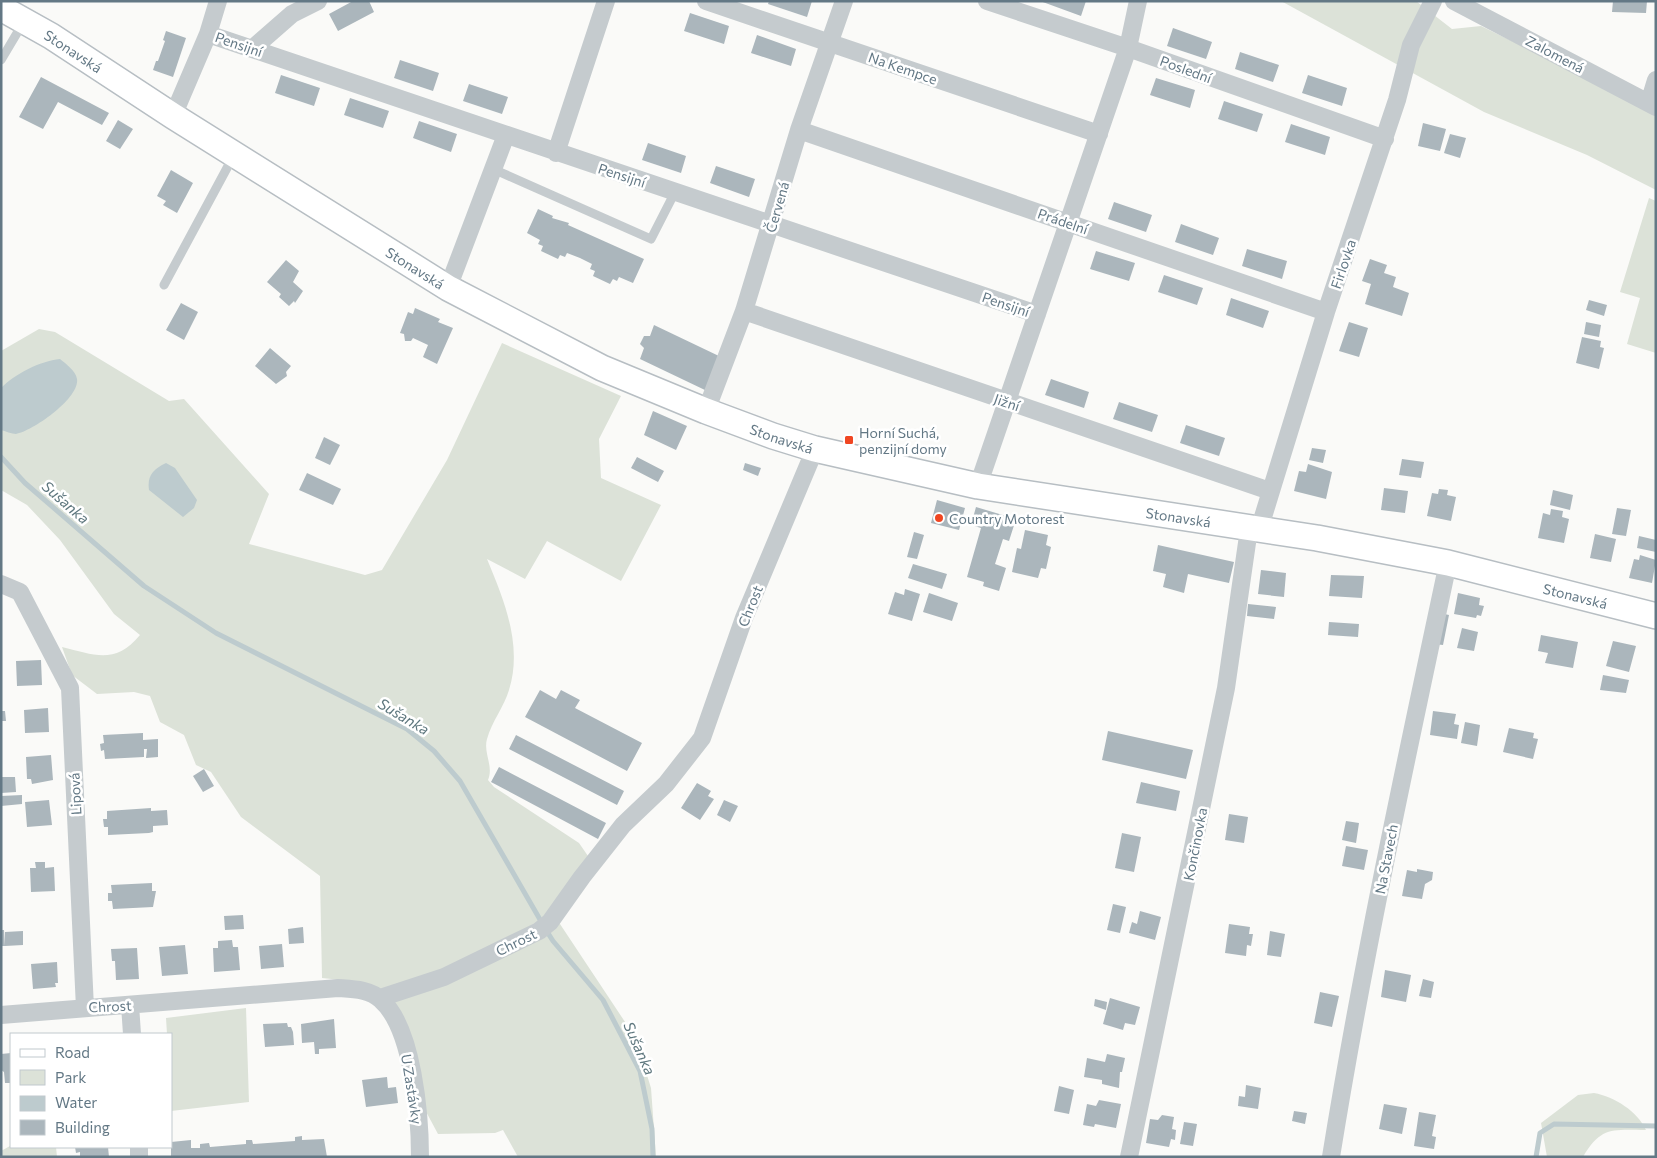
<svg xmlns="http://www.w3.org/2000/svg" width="1657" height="1158" font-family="Commissioner,sans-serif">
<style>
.green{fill:#dce2d8}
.water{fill:#bdcbce}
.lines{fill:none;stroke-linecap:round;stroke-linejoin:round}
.stream{stroke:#bdcbce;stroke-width:5}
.building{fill:#abb6bc}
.secondary-casing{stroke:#b7bec3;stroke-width:28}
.lane{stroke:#c5cbce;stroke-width:9}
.street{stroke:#c5cbce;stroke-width:18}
.secondary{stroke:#fff;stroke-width:25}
.poi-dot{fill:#f04622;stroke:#fff;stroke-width:2}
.labels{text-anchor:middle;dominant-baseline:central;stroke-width:5;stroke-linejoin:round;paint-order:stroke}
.street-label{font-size:14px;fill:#637885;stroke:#fff}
.poi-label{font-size:14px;fill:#637885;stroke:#fff;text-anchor:start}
.water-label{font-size:15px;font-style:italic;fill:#5e777e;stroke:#fff}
</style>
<rect width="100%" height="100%" fill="#fafaf8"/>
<path class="green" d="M1281 1H1416L1452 29 1481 26 1656 112V190L1587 155 1484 112Z
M1649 198 1656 201V353L1627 344 1640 298 1620 292Z
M39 329 55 332 169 401 184 399 269 494 249 544 365 575 382 570 447 460 502 343 621 396 599 439 601 478 661 505 621 581 547 541 525 579 487 559C504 600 523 645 509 690 504 707 492 721 487 739 483 753 494 766 488 780L494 787 579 843 588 856 550 914 560 924 635 1037 651 1088 656 1157H518L503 1130 495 1133 438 1134 423 1106 415 1051 360 982 322 978 320 876 241 817 211 772 196 765 184 735 160 722 150 696 134 692 97 694 72 675 62 647C95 655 115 665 140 635L114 614 60 540 27 505 1 490V351Z
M246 1008 249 1102 171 1111V1034H167L166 1018Z
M1594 1093C1615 1097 1637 1111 1646 1130 1613 1130 1601 1126 1583 1157H1547L1541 1123 1578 1095Z
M10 1146 56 1147 57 1157H1V1151Z"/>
<path class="water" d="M60 359C66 364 76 371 77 379 80 398 33 431 16 434 12 434 5 431 1 430V388C15 374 40 361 60 359Z
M166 463 175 468 197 500 194 508 183 517 149 490C147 476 153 469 166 463Z"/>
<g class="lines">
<path class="stream" d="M1 457 25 483 144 586 216 633 407 729 434 751 460 781 542 923
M546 930 553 941 603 1000 640 1071 652 1129 653 1157
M1536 1157 1540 1133 1554 1124 1656 1126"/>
</g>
<path class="building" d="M353 1H369L374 12 338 31 329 14Z
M769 1H812L807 17 768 4Z
M1040 1H1086L1081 16Z
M1613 1H1647L1646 13 1612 12Z
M690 13 729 26 724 44 684 31Z
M1173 28 1212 42 1206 59 1167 46Z
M166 31 186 38 173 77 153 70 156 61H158L165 41 163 40Z
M757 35 796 49 791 66 751 53Z
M1240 52 1279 65 1273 82 1235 69Z
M400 60 439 73 433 91 394 78Z
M281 75 320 88 314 106 275 93Z
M1308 75 1347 88 1342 106 1302 93Z
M41 77 109 113 102 125 58 102 43 129 19 117Z
M1156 78 1195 90 1190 108 1150 95Z
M469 84 508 97 502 114 463 101Z
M350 98 389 111 383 128 344 115Z
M1224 101 1263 114 1257 132 1218 119Z
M118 120 133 129 120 149 106 141Z
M419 121 457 134 451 152 413 138Z
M1423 123 1446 129 1440 151 1418 146Z
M1291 124 1330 137 1325 155 1285 142Z
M1450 134 1466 138 1460 158 1444 153Z
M648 143 686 156 681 173 642 160Z
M716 166 755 179 749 197 710 183Z
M171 170 193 183 177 213 163 205 166 201 157 196Z
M1114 202 1152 215 1146 232 1108 219Z
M538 209 553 216 552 218 569 223 568 225 644 259 633 283 619 277 617 281 613 279 610 284 593 276 595 271 590 269 592 264 580 258 567 253 565 257 560 255 558 259 541 251 543 246 538 244 540 240 527 233Z
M1181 224 1219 238 1213 255 1175 242Z
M1247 249 1287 261 1282 279 1242 266Z
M1096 251 1135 263 1129 281 1090 269Z
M1370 259 1387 265 1384 273 1396 277 1393 287 1409 293 1402 316 1365 304 1371 284 1362 281Z
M286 260 299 271 293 282 303 291 295 303 294 301 289 306 279 297 281 294 267 282Z
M1164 275 1203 288 1197 305 1158 292Z
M1231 298 1269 311 1263 328 1226 315Z
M1589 300 1607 305 1604 316 1586 310Z
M181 303 198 312 184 340 166 330Z
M415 308 440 319 438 322 453 328 437 364 423 357 428 345 413 338 411 341H405L404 334 400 333 408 312 413 314Z
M1349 322 1368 328 1359 357 1339 351Z
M1586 322 1601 325 1599 337 1584 334Z
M654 325 721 357 707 391 640 359 644 348 640 344 644 336H650Z
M1582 337 1601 341 1600 347 1604 348 1599 369 1576 363Z
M270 348 291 366 286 372 287 376 276 384 255 366Z
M1051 379 1089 392 1084 408 1045 395Z
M1119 402 1158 415 1152 432 1113 419Z
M653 411 687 426 676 450 644 435Z
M1186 425 1225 438 1219 456 1180 443Z
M324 437 340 445 330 465 315 458Z
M1312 448 1326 450 1323 463 1309 460Z
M637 457 664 471 658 482 631 468Z
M1402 459 1424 462 1421 478 1399 475Z
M745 463 761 468 758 476 743 470Z
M1308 464 1332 472 1326 499 1294 491 1299 471 1306 472Z
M307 473 341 489 333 505 299 490Z
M1384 488 1408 491 1405 513 1381 510Z
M1439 489 1448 490 1447 495 1456 497 1451 521 1427 516 1432 493 1438 494Z
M1553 490 1573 495 1570 510 1550 505Z
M937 500 965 508 959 530 931 523Z
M976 507 1016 519 1009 541 1003 539 995 564 1006 568 999 591 983 586 984 582 967 577 981 528 971 525Z
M1617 508 1631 510 1626 536 1612 534Z
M1551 509 1563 511 1562 517 1569 519 1564 543 1538 538 1543 513 1550 515Z
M1025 530 1048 535 1046 545 1051 547 1046 569 1041 568 1038 578 1012 572 1017 548 1021 549Z
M914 532 924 535 917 559 907 557Z
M1595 534 1616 539 1611 562 1590 558Z
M1639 536 1656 540V552L1637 548Z
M1158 545 1234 562 1229 583 1188 574 1184 593 1163 587 1166 574 1153 571Z
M1640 555 1656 560 1652 583 1629 578 1634 559 1639 560Z
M913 564 947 574 942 589 908 578Z
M1261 570 1286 573 1284 597 1258 594Z
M1331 575 1364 576 1362 598 1329 596Z
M905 589 920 594 912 621 888 614 895 592 904 595Z
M929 593 958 603 952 621 923 612Z
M1458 593 1480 598 1479 605 1484 606 1481 616 1477 615 1476 618 1454 614Z
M1248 604 1276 607 1274 619 1247 616Z
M1440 613 1449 615 1443 645 1434 644Z
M1329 622 1359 624 1358 637 1328 635Z
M1462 628 1478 632 1474 651 1457 648Z
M1541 635 1578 642 1573 668 1545 663 1548 653 1538 651Z
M1613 641 1636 646 1629 672 1606 666Z
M41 660 42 685 17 686 16 661Z
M1603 675 1629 680 1626 693 1600 690Z
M540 690 556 699 561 690 580 700 575 708 642 743 627 771 525 717Z
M48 708 49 732 25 733 24 710Z
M1 711H5L6 721H1Z
M1433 711 1456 714 1454 724 1459 725 1457 739 1430 735Z
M1465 722 1480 725 1477 746 1461 743Z
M1509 728 1534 733 1533 738 1538 739 1533 759 1503 752Z
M1108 731 1193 750 1186 779 1102 760Z
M143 733V740L158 739V757L146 758 147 749H144V757L105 759 104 750 101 751 100 744 104 743 103 735Z
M516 735 624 791 617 805 509 749Z
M51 755 53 780 32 784 31 779H27L26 757Z
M499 767 606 823 598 839 491 782Z
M204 769 214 786 203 792 193 776Z
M1 777H15L16 792 1 793Z
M1141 782 1180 791 1176 811 1136 803Z
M697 783 711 791 708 796 714 799 700 820 681 808Z
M22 795V804L1 806V796Z
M49 800 52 825 27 827 25 802Z
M724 800 738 806 730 822 717 815Z
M151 808V811L167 810 168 825 153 826V832L149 833 108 835V827H104L103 819H107V811Z
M1229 814 1248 817 1244 843 1225 840Z
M1346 821 1359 823 1356 843 1342 840Z
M1122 833 1141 837 1134 872 1115 868Z
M1346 846 1368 850 1364 870 1342 866Z
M35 862H45V868L54 867 55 891 31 892 30 868H36Z
M1417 869 1433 872 1432 880 1425 884 1422 899 1402 896 1407 870 1417 872Z
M152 883V891H156L153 907 113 909 112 901H108V893H112L111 885Z
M1113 904 1126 907 1120 933 1107 930Z
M1140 911 1161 917 1155 940 1129 933 1132 922 1137 924Z
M243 915 244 929 225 930 224 916Z
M1229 924 1250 927 1249 934H1253L1251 946 1247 945 1246 956 1225 953Z
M303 927 304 943 289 944 288 929Z
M1 930H4L5 946H1Z
M23 931V945L5 946V932Z
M1270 931 1285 934 1281 957 1267 955Z
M232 940 233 947H238L240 970 214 972 213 948H218V941Z
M282 944 284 967 261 969 259 946Z
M185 945 188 974 162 976 159 947Z
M137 948 139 979 116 980 115 961H112L111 949Z
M57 962 58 983H55L56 987 33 989 31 964Z
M1385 970 1411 975 1406 1002 1381 997Z
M1423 979 1434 982 1431 998 1419 996Z
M1320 992 1339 996 1332 1027 1314 1023Z
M1110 998 1140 1007 1135 1025 1125 1023 1123 1030 1103 1024Z
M1095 999 1107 1002 1106 1010 1094 1006Z
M334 1019 336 1048 319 1049V1054H315L314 1042 302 1043 301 1024Z
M287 1023 288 1027H291L293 1032 294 1045 265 1047 263 1024Z
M11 1053V1083H5L4 1072 1 1070V1054Z
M1107 1054 1125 1058 1122 1072H1120L1119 1088 1102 1084V1080L1084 1077 1087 1058 1105 1062Z
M387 1077 388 1088 396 1087 398 1103 366 1107 362 1080Z
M1246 1085 1261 1088 1258 1109 1238 1106 1239 1096 1245 1097Z
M1059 1086 1074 1090 1069 1114 1054 1111Z
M1099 1100 1121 1104 1116 1128 1095 1124 1094 1127 1083 1125 1087 1104 1096 1106Z
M1384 1104 1407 1108 1402 1134 1379 1129Z
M1294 1111 1307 1113 1305 1124 1292 1121Z
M1419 1112 1436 1115 1432 1136 1436 1137 1434 1149 1414 1146Z
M1162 1115 1174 1117 1172 1129 1176 1130 1175 1140 1171 1139 1169 1147 1146 1143 1150 1119 1158 1120Z
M1184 1122 1197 1124 1193 1146 1180 1144Z
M302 1136V1140L324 1139 327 1157 171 1156V1142L191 1140V1148H200V1144L209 1143 210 1147 246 1144V1140H252L253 1144 295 1141V1137Z
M75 1147H108L109 1157H80V1152L76 1153Z"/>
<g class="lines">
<defs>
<g id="secondary">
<path id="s1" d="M1 8 51 36 173 116 448 288 602 368 706 411 773 436 815 449 978 486 1317 538 1448 563 1656 616"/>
</g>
</defs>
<use href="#secondary" class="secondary-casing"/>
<path class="lane" d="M1 60 23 23
M493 169 651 239 675 192
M164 285 234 155"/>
<path class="street" d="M706 1 1099 134
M987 1 1128 48 1385 139
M1454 1 1656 107
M208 34 1037 314
M252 49 292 14 318 1
M1649 103 1656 80
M173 116 208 34 218 1
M799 130 1326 312
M556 153 606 1
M448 288 506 135
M744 311 1270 491
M706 411 744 311 799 130 844 1
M978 486 1128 48 1138 1
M1259 530 1326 312 1397 100 1411 45 1433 1
M1 584 20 592 70 688 85 1008
M380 998 444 977 539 931 550 922 582 877 623 825 666 784 702 738 744 618 815 449
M130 1005 132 1034
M1 1015 338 988C352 989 370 989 381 1000 413 1028 420 1116 420 1157
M139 1147V1157
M1129 1157 1226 688 1249 529
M1331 1157C1363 958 1406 760 1448 563"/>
<use href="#secondary" class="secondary"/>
</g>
<g class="poi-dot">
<rect x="844" y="435" width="10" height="10" rx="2.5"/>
<circle cx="939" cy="518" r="5"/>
</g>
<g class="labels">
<g class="street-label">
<text transform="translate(239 44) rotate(19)">Pensijní</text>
<text stroke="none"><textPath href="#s1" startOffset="84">Stonavská</textPath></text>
<text transform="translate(1555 54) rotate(28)">Zalomená</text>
<text transform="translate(903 68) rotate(19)">Na Kempce</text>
<text transform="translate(1186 69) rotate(20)">Poslední</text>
<text transform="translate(622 175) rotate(18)">Pensijní</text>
<text transform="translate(777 207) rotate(-74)">Červená</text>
<text transform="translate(1063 221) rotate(19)">Prádelní</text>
<text transform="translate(1343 264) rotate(-71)">Firlovka</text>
<text stroke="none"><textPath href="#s1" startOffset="489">Stonavská</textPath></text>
<text transform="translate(1006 304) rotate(19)">Pensijní</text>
<text transform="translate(1007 402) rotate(19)">Jižní</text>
<text stroke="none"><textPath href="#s1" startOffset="894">Stonavská</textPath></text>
<text stroke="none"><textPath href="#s1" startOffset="1299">Stonavská</textPath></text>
<text stroke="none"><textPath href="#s1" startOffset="1704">Stonavská</textPath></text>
<text transform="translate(750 606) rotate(-68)">Chrost</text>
<text transform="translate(75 794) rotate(-93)">Lipová</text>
<text transform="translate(1195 844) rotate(-79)">Končinovka</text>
<text transform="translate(1386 859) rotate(-79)">Na Stavech</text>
<text transform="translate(516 942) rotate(-26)">Chrost</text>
<text transform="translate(110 1006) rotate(-3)">Chrost</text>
<text transform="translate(412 1089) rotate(81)">U Zastávky</text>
</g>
<g class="poi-label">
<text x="859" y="432">Horní Suchá,<tspan x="859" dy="16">penzijní domy</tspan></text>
<text x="949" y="518">Country Motorest</text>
</g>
<g class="water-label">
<text transform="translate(66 502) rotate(41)">Sušanka</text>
<text transform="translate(404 716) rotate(31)">Sušanka</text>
<text transform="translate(640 1048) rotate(66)">Sušanka</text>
</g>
</g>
<rect width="1657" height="1158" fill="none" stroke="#637885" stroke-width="5"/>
<rect x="10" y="1033" width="162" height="115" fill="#ffffff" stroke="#c1c9ce"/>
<rect x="20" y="1049" width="25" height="8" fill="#ffffff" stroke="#c1c9ce"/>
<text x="55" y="1058" font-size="15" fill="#637885">Road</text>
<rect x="20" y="1070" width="25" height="15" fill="#dce2d8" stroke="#c1c9ce"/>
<text x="55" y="1083" font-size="15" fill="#637885">Park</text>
<rect x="20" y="1096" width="25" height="15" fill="#bdcbce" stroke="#c1c9ce"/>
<text x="55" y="1108" font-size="15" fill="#637885">Water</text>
<rect x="20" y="1120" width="25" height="15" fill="#abb6bc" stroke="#c1c9ce"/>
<text x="55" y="1133" font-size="15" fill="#637885">Building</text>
</svg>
